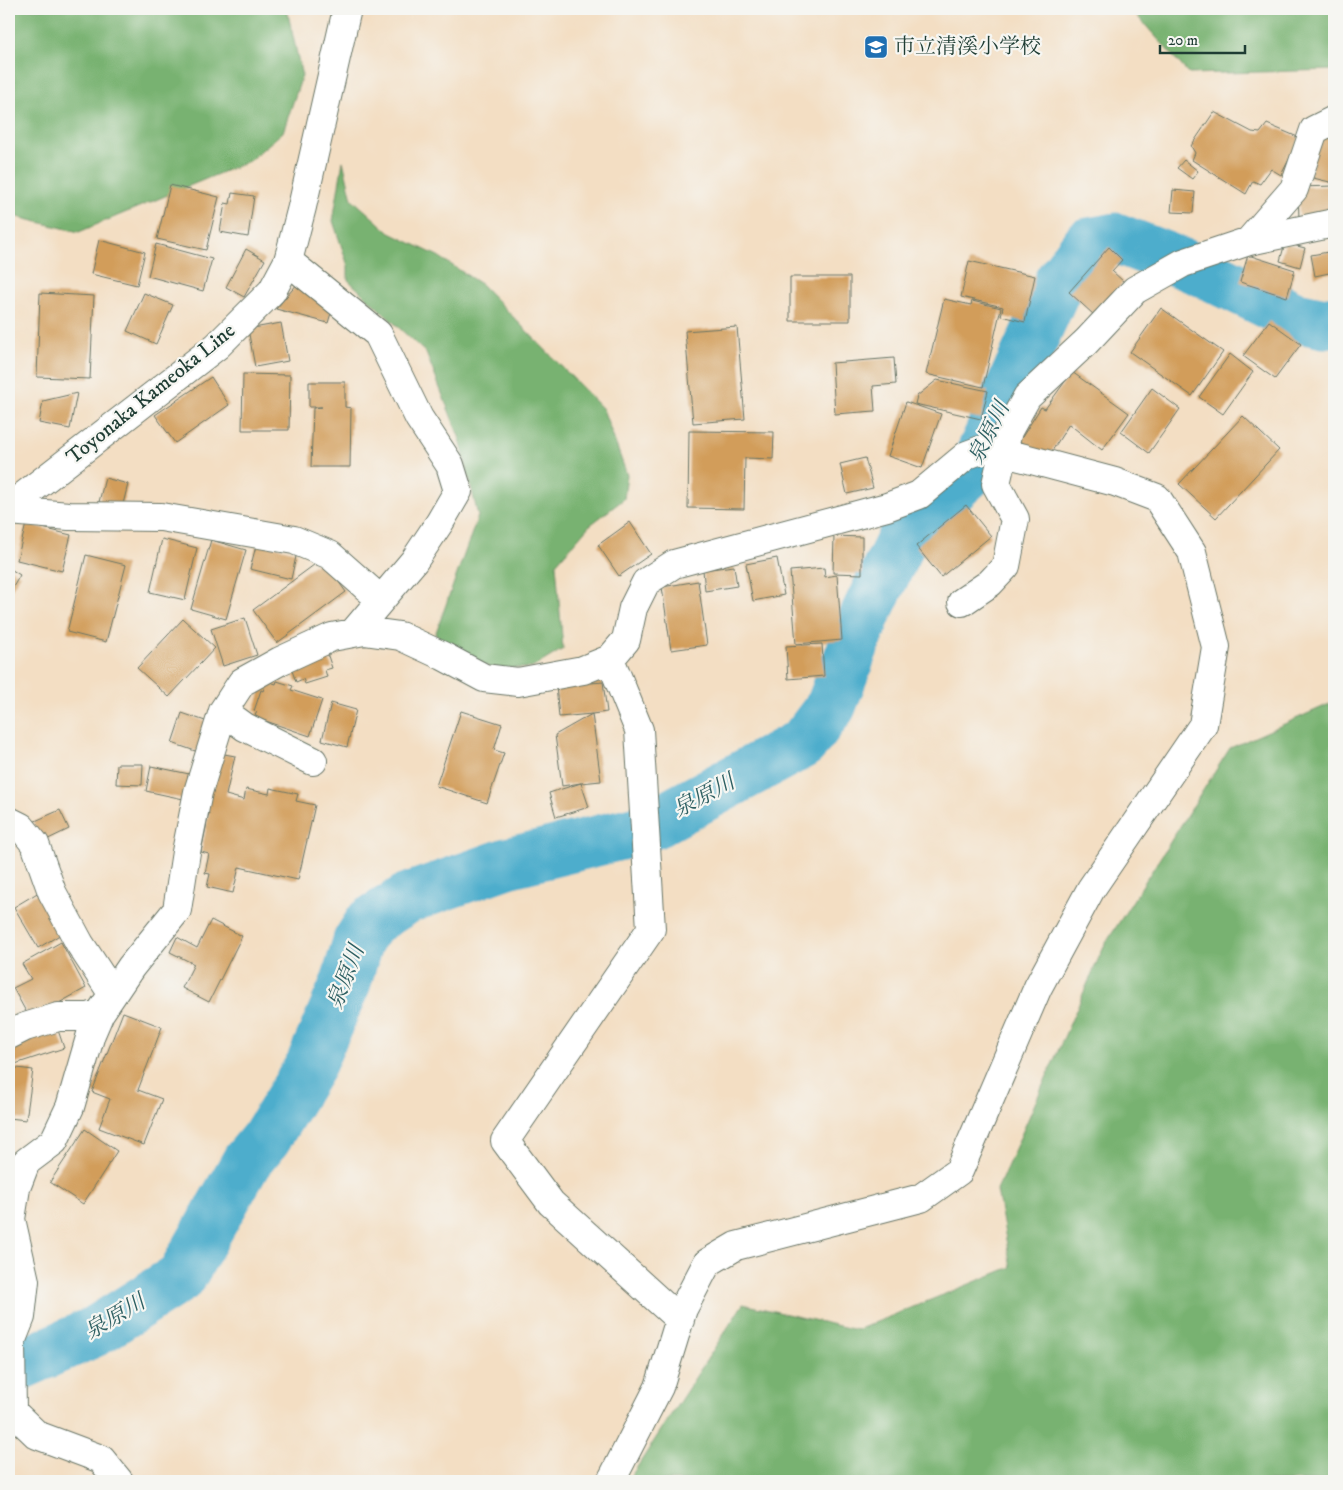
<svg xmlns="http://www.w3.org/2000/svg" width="1343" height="1490" font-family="'IM FELL DW Pica','Noto Serif JP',serif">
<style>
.forest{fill:#78b271;stroke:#4c7852}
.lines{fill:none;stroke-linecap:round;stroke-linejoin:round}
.river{stroke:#4dadcc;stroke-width:51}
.building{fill:#d29d5a}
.minor-casing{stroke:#697566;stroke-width:30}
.major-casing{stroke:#697566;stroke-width:30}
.minor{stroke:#fff;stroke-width:28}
.major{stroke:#fff;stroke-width:28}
.labels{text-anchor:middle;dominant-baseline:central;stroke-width:4.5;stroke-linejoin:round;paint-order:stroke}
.poi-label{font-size:21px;fill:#1f3d34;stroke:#f6f6f2;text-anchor:start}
.street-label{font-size:21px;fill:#1f3d34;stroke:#f6f6f2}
.water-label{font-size:22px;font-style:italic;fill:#2d5f62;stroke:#f6f6f2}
</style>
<rect width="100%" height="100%" fill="#f6f6f2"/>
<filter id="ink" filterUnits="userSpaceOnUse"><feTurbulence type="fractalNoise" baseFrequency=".02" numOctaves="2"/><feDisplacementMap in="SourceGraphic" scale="10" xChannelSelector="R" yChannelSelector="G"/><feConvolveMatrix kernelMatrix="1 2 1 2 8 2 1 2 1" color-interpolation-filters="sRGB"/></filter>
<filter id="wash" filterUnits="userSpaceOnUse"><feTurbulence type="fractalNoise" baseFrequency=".0096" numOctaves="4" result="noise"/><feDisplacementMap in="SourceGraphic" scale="20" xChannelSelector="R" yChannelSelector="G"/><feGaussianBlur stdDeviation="1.12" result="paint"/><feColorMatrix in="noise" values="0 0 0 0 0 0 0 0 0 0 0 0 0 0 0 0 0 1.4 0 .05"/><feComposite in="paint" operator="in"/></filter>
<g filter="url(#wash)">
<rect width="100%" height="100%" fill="#f3dec3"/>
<path class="forest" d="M9 9H282L288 14 302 76 283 132 249 161 79 232 9 215Z
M1131 9H1334V70L1189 74Z
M343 161 352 199 390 233 438 256 482 285 603 409 627 475 624 499 589 526 556 564 563 649 532 668H490L435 635 478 516 460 439 426 353 348 280V266L333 221Z
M1334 702V1481H628L743 1304 857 1330 1011 1267 997 1190 1104 946 1230 748Z"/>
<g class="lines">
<path class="river" d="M9 1370 96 1331 181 1277 247 1161 266 1138 310 1066 346 982 358 941 370 922 408 898 507 863 637 831 657 822 803 743 831 706 866 613 906 531 974 469 1059 282 1088 243 1116 238 1204 272 1296 317 1324 323 1334 321"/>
</g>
<g id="blocks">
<path class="building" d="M1214 112 1252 132 1260 133 1267 124 1300 138 1281 175 1271 169 1260 184 1253 181 1246 194 1192 160 1195 153 1191 146Z
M1334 126V183L1309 177 1319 136Z
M1184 160 1198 171 1192 179 1177 168Z
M170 185 219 197 206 250 157 239Z
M1334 186V209L1299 220 1298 187Z
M1173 190 1195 192 1193 213 1171 212Z
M232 193 254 196 248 237 220 232 225 203 230 204Z
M99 240 145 252 137 285 91 274Z
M1285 243 1305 248 1300 267 1280 261Z
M156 244 212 259 203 291 148 276Z
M1109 247 1122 260 1112 271 1124 282 1094 315 1069 292Z
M246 249 265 260 244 297 226 287Z
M1334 251V272L1315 276 1311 255Z
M1248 255 1295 270 1287 297 1240 282Z
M969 261 1035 276 1025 322 1001 316 1003 307 961 297Z
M790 277H850V321H790Z
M298 283 333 306 328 323 276 309Z
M40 293 94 296 90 379 37 377Z
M144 293 173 305 156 344 127 331Z
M944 299 971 305 972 301 1001 308 983 387 926 374Z
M1161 308 1223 352 1192 396 1130 352Z
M1269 321 1301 344 1275 379 1243 356Z
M281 323 288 361 255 367 248 329Z
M737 327 745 419 693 423 685 331Z
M1230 354 1253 372 1223 414 1199 397Z
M894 358 896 384 873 386 875 411 835 414 832 363Z
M1072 372 1129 413 1102 450 1069 424 1045 462 1017 445 1041 407 1045 409Z
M243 374 290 375 289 430H242Z
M211 377 229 405 175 443 155 415Z
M937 380 988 391 981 419 915 404 917 396Z
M309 382H345V407L351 408 350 467H311L313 408 322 407H309Z
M1152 388 1180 409 1149 453 1121 432Z
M77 393 70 429 39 423 43 401Z
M906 402 941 414 922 468 888 456Z
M1243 416 1279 450 1216 518 1179 484Z
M689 431 774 432 773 459 745 458 744 509 688 508Z
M865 458 873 488 847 494 840 464Z
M105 478 128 484 122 508 99 502Z
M966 505 991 536 941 577 916 546Z
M630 522 651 554 619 576 598 545Z
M26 524 71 535 62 571 17 560Z
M834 536 862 537V574L833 573Z
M162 539 197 548 185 600 150 592Z
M211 540 246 550 226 619 191 609Z
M257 542 297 552 291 579 250 569Z
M86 555 126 565 106 642 67 632Z
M777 558 784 595 753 601 746 564Z
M322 559 346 592 277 643 253 610Z
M734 566 737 586 705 591 703 570Z
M9 568 20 575 9 594Z
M824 568 825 577 837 575 842 640 796 644 790 571Z
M698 581 707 645 671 650 662 587Z
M245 618 257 655 223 666 211 629Z
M183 619 215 648 169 697 137 668Z
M822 644 824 676 788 679 786 646Z
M326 650 332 668 325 670 327 677 305 684 303 679 296 682 289 662Z
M267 681 276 684 277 681 293 686 291 690 322 700 310 736 254 717 257 712 254 711 261 690 263 691Z
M603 682 607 712 592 714 601 781 581 783 589 807 556 817 549 793 581 783 562 786 555 735 592 714 559 717 556 686Z
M331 703 356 710 347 747 322 740Z
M461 711 502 724 494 750 504 753 487 803 436 786Z
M182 713 211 723 201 753 172 743Z
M219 753 235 756 226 795 244 800 246 789 269 794 270 788 298 794 296 801 315 805 298 880 239 867 233 893 207 887 210 874 205 873 209 854 201 852 209 813 203 812Z
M117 764H143L142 785 116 784Z
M151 766 194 775 188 800 146 791Z
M60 810 69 829 42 842 33 822Z
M39 892 63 933 38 948 14 907Z
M211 920 242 936 209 1002 182 988 194 964 170 952 177 937 197 948Z
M61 942 86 988 30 1019 13 988 31 979 22 964Z
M123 1012 162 1027 138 1090 162 1099 144 1145 99 1128 110 1099 92 1092Z
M56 1024 64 1048 9 1066V1042Z
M9 1067 33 1070 26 1120 9 1118Z
M85 1129 117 1151 83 1204 50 1182Z"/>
</g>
</g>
<g filter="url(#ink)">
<use href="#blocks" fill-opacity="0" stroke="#697566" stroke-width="1"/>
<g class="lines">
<defs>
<path id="minor" d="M1249 241 1294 189 1314 130 1334 120
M288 261 378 334 419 418 450 465 458 491 440 522 414 561 353 633
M9 511 69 516 161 517 294 540 330 555 381 600
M962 602 990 583 1006 566 1015 519 996 484 1008 431 1027 397 1086 342 1135 290 1183 263 1249 241 1334 223
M610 659 639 730 651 929 505 1141 551 1203 680 1320
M223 711 245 727 313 761
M9 821 21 827 35 844 52 892 80 944 112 993
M9 1035 25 1027 58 1017H88L100 1013
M11 1342 12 1411 37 1435 101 1459 119 1481
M9 1344 11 1342 21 1317 25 1281 11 1219 16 1188 26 1162 54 1141 70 1107 91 1034 100 1013 131 967 177 910 186 852 198 792 223 711 242 682 280 661 332 637 364 631 400 636 443 656 484 678 518 682 583 670 610 659 626 640 633 608 646 582 674 564 887 507 919 495 967 455 986 448 1115 482 1157 498 1192 552 1216 647 1203 725 1091 889 1038 987 959 1171 921 1198 736 1246 707 1263 683 1309 659 1387 611 1481"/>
<path id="major" d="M9 507 217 346 272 291 288 261 302 207 347 9"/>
</defs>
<use href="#minor" class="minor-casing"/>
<use href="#major" class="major-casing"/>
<use href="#minor" class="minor"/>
<use href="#major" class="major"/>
</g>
</g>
<defs>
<symbol id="school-square" viewBox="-11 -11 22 22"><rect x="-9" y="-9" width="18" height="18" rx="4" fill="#1f6fb2" stroke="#f6f6f2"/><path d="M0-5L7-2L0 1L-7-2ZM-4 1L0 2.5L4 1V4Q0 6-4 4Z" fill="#fff"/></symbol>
</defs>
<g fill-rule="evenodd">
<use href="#school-square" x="862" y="33" width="28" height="28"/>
</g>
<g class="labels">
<g class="poi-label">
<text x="894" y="47">市立清溪小学校</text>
</g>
<g class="street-label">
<text transform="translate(151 394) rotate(-39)">Toyonaka Kameoka Line</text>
</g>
<g class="water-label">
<text transform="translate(989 433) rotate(-64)">泉原川</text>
<text transform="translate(704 796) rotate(-28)">泉原川</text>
<text transform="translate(346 977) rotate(-69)">泉原川</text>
<text transform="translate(115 1317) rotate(-31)">泉原川</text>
</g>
</g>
<rect width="1343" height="1490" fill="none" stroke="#f6f6f2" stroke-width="30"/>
<path d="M1160 45v8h85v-8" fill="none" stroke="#1f3d34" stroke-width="2.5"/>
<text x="1168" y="45" font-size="15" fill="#1f3d34" stroke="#f6f6f2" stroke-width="4" paint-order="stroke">20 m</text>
</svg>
